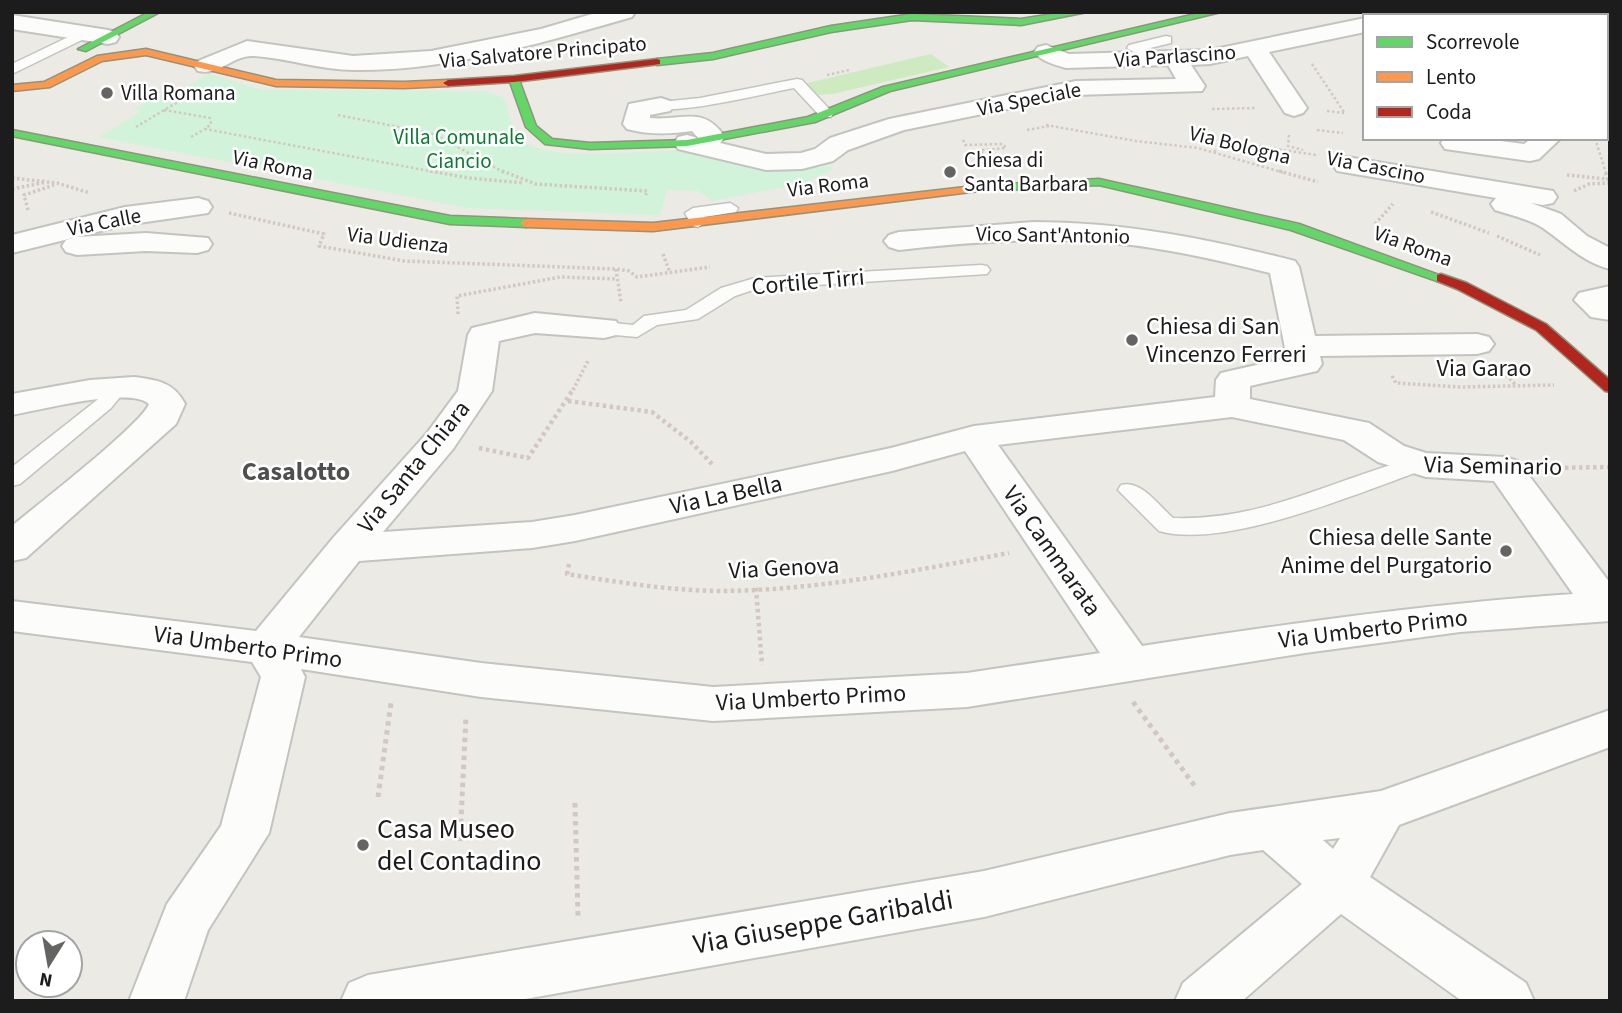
<svg xmlns="http://www.w3.org/2000/svg" width="1622" height="1013" font-family="'Source Sans 3',sans-serif">
<style>
.grass{fill:#cdeac1}
.park{fill:#d1f3da}
.lines{fill:none;stroke-linecap:round;stroke-linejoin:round}
.lane-casing{stroke:#c3c3c0;stroke-width:3}
.street-casing{stroke:#c3c3c0;stroke-width:4}
.fast-casing{stroke:#8d957c;stroke-width:3}
.slow-casing{stroke:#8d957c;stroke-width:3}
.jam-casing{stroke:#8d957c;stroke-width:3}
.path-far3{stroke:#d3c8c1;stroke-width:2.5;stroke-dasharray:2.5 2.5;stroke-linecap:butt}
.path-far2{stroke:#d3c8c1;stroke-width:3.5;stroke-dasharray:2.5 2.5;stroke-linecap:butt}
.path-far1{stroke:#d3c8c1;stroke-width:4.5;stroke-dasharray:3.5 3.5;stroke-linecap:butt}
.path{stroke:#d3c8c1;stroke-width:5;stroke-dasharray:4.5 4.5;stroke-linecap:butt}
.lane{fill:#fcfcfb;fill-rule:evenodd}
.street{fill:#fcfcfb;fill-rule:evenodd}
.fast{fill:#63d668;fill-rule:evenodd}
.slow{fill:#ff974d;fill-rule:evenodd}
.jam{fill:#b3261e;fill-rule:evenodd}
.poi-dot{fill:#646462;stroke:#fff;stroke-width:2.5}
.labels{text-anchor:middle;dominant-baseline:central;stroke-width:5;stroke-linejoin:round;paint-order:stroke}
.far-street-label{font-size:21px;fill:#1c1c1c;stroke:#fff}
.far-poi-label{font-size:21px;fill:#1c1c1c;stroke:#fff;text-anchor:start}
.far-park-label{font-size:21px;fill:#087c31;stroke:#fff}
.street-label{font-size:24px;fill:#1c1c1c;stroke:#fff}
.poi-label{font-size:24px;fill:#1c1c1c;stroke:#fff;text-anchor:start}
.neighbourhood-label{font-size:26px;font-weight:bold;fill:#4f4f4f;stroke:#fff}
.near-poi-label{font-size:28px;fill:#1c1c1c;stroke:#fff;text-anchor:start}
.near-street-label{font-size:28px;fill:#1c1c1c;stroke:#fff}
</style>
<rect width="100%" height="100%" fill="#ebeae4"/>
<path class="grass" d="M931 54 949 67 832 94 815 95 803 84Z"/>
<path class="park" d="M209 74 262 90 486 91 504 98C510 111 510 132 523 141 554 164 646 149 686 151 707 152 728 162 748 166 778 173 803 170 833 165L831 170 805 183 712 201 699 191 667 190 660 215 468 208 99 137 142 111 132 110 171 88 180 90Z"/>
<g class="lines">
<defs>
<path id="lane" d="M1462 12H1475L1473 16H1463Z
M1522 12H1534L1535 16H1521Z
M85 29 90 30V36L12 74V64Z
M1166 36 1171 37V43L1146 49 1160 56V62H1150L1127 48 1129 45Z
M797 79 802 80 831 111 833 114 831 117H821L794 88C771 92 666 118 654 106L661 102 700 98Z
M730 203 738 208 736 212 704 217 707 222 698 227 692 226 685 213 693 208Z
M981 265 987 266 990 270 987 274 756 289 735 296 698 319 657 325 637 337 604 334 594 328 604 322 633 325 644 316 686 310 721 288 755 278Z
M119 380 126 382 129 386 111 408 20 484 12 486V467L97 400 112 382Z
M1415 458 1423 460 1426 465 1423 470C1358 493 1225 550 1159 531L1118 490 1121 485C1141 479 1159 506 1173 518 1263 521 1331 480 1415 458Z"/>
<path id="street" d="M599 12H635L632 17C542 43 448 71 354 70 319 70 287 58 253 56 233 55 219 76 198 71L194 66 198 61 247 41 353 56 431 51 541 29Z
M1565 12H1588L1591 16H1568Z
M12 15 108 30 116 32 119 37 116 42 108 44 12 29Z
M1365 18V32L1269 52 1307 108 1303 113 1294 116 1285 113 1248 56 1210 64 1191 65 1205 86 1202 91 1076 95 904 130 848 150 833 161 802 169 766 170 678 149 674 143 678 137 687 135 698 138 692 131C670 134 649 135 627 129L623 124 629 104 661 98 670 101 674 106 670 111 650 115V118C683 121 703 105 725 137L720 143 766 154 801 153 815 149 830 138 889 119 1076 81 1176 79 1168 65 1066 68C1055 65 1041 61 1034 52L1038 47 1046 45 1069 54 1210 50Z
M1606 35 1610 36V53L1606 52Z
M1610 81V96L1606 97V82Z
M1444 138H1478L1524 144 1532 138H1561L1539 159 1530 161 1445 149 1441 143Z
M1347 157 1553 191 1557 197 1553 203 1543 205 1531 203 1561 214 1587 236 1610 248V269C1582 262 1565 243 1543 228 1530 219 1510 215 1495 210L1491 204 1496 198 1337 171 1333 165 1337 159Z
M198 198 208 201 212 207 208 213 125 225 12 253V235L125 207Z
M1034 222C1123 222 1208 239 1295 261L1299 267 1315 336 1477 334 1489 337 1494 344 1489 351 1477 354 1320 356 1322 364 1317 371 1250 386V399L1369 423 1404 446 1426 453 1505 457 1518 461 1610 583V621L1460 632 1305 653 967 707 713 721 481 697 301 669 305 677 269 833 208 930 184 1001H129L167 904 221 826 261 677 252 662 12 631V601L256 631 333 538 427 433 458 391 468 335 472 328 535 313 616 321 620 328 616 335 604 338 535 333 499 341 492 391 453 449 383 532 532 522 575 515 891 448 974 426 1215 397 1216 380 1221 373 1287 358 1270 273C1210 258 1148 244 1086 241 1023 238 961 243 899 250L889 247 884 241 889 235 899 232ZM1232 417 1344 440 1378 462 1426 477 1494 481 1573 594C1428 604 1286 624 1142 646L998 445ZM965 451 1100 653 967 673 713 687 481 663 299 637 359 561 532 548 575 541 892 471Z
M146 233 208 238 212 244 208 250 197 253 146 251 77 255 66 252 62 246 66 240 77 237Z
M1610 286V320L1591 317 1574 300 1579 293Z
M134 377C157 380 174 382 185 404L176 424 26 558 12 561V526C36 506 142 424 149 404 131 386 39 410 12 415V394L90 380Z
M1610 710V747L1399 825 1370 877 1526 983 1534 1001H1462L1341 914 1242 1001H1175L1183 983 1302 884 1263 850 1230 855 984 917 514 1001H341L349 983 368 975 984 871 1230 813 1381 791ZM1340 838 1333 849 1323 840Z"/>
<path id="fast" d="M149 12H160L86 51 78 49Z
M1065 12H1087L1021 25 912 20 831 32 713 59 657 65 652 62 657 59 713 53 831 26 912 14 1021 19Z
M1204 12H1221L890 91 815 122 687 146 590 149 545 144 526 127 509 79 518 77 536 126 552 139 590 143 687 140 808 117 883 87Z
M12 130 450 216 526 219 532 223 526 227 450 224 12 136Z
M1099 179 1299 224 1447 278 1441 282 1437 281 1291 230 1099 185 983 191 977 188 983 185Z"/>
<path id="slow" d="M146 49 276 80 404 82 448 80 453 83 448 86 404 88 276 86 146 55 102 61 50 87 12 91V85L44 82 97 56Z
M983 185 989 188 987 190 653 231 526 227 520 223 526 219 653 223Z"/>
<path id="jam" d="M657 59 660 60V64L514 82 448 86 443 83 448 80 514 76Z
M1441 274 1467 283 1546 324 1610 380V392L1605 391 1536 330 1457 289 1437 281V275Z"/>
</defs>
<use href="#lane" class="lane-casing"/>
<use href="#street" class="street-casing"/>
<use href="#fast" class="fast-casing"/>
<use href="#slow" class="slow-casing"/>
<use href="#jam" class="jam-casing"/>
<path class="path-far3" d="M1312 64 1344 112
M827 75 849 70
M1212 109 1256 108
M164 110 210 118 211 124 205 129 440 173
M1327 111 1344 113
M338 115 434 134 505 173
M1046 125 1136 141 1198 148 1285 173
M136 127 191 94
M1027 130 1049 126
M1317 130 1343 133
M1289 135 1288 146 1303 150
M191 137 205 129
M1595 138 1606 173
M963 140 965 145 1003 144 1006 148 981 150 985 159
M1214 152 1225 141 1316 155"/>
<path class="path-far2" d="M430 171 469 178 524 183
M502 171 536 184 647 191 646 195
M1279 171 1318 182
M1567 175 1608 179
M12 178 57 183 90 193
M12 189 46 182
M1574 191 1589 184 1609 183 1605 171
M28 210 24 195 54 185
M1431 212 1489 233
M229 213 324 234 319 246 404 261 616 269 629 271 637 277 710 267
M1375 224 1393 204
M1497 236 1540 255
M663 254 670 273
M616 269 621 303
M458 314 457 296 560 277 617 279
M1499 368 1516 385
M1392 376 1396 383 1460 387 1554 385
M573 390 589 359"/>
<path class="path-far1" d="M568 401 652 412 691 442 712 464
M479 448 528 458 574 388
M1551 468 1610 467
M569 564 567 574C617 582 666 590 716 591 815 591 912 571 1009 553
M756 588 762 665"/>
<path class="path" d="M1133 702 1197 789
M378 797 391 703
M575 803 578 918
M460 841 466 716"/>
<use href="#lane" class="lane"/>
<use href="#street" class="street"/>
<use href="#fast" class="fast"/>
<use href="#slow" class="slow"/>
<use href="#jam" class="jam"/>
</g>
<g class="poi-dot">
<circle cx="107" cy="93" r="7"/>
<circle cx="950" cy="172" r="7"/>
<circle cx="1132" cy="340" r="7"/>
<circle cx="1506" cy="551" r="7"/>
<circle cx="363" cy="845" r="7"/>
</g>
<g class="labels">
<g class="far-street-label">
<text transform="translate(543 52) rotate(-5)">Via Salvatore Principato</text>
<text transform="translate(1175 56) rotate(-4)">Via Parlascino</text>
<text transform="translate(1029 99) rotate(-11)">Via Speciale</text>
<text transform="translate(1240 145) rotate(14)">Via Bologna</text>
<text transform="translate(273 165) rotate(12)">Via Roma</text>
<text transform="translate(1376 167) rotate(11)">Via Cascino</text>
<text transform="translate(828 185) rotate(-7)">Via Roma</text>
<text transform="translate(104 222) rotate(-11)">Via Calle</text>
<text transform="translate(1053 235) rotate(1)">Vico Sant'Antonio</text>
<text transform="translate(398 240) rotate(7)">Via Udienza</text>
<text transform="translate(1413 246) rotate(20)">Via Roma</text>
</g>
<g class="far-poi-label">
<text x="121" y="93">Villa Romana</text>
<text x="964" y="160">Chiesa di<tspan x="964" dy="24">Santa Barbara</tspan></text>
</g>
<g class="far-park-label">
<text x="459" y="137">Villa Comunale<tspan x="459" dy="24">Ciancio</tspan></text>
</g>
<g class="street-label">
<text transform="translate(808 282) rotate(-5)">Cortile Tirri</text>
<text x="1484" y="368">Via Garao</text>
<text transform="translate(1493 466) rotate(1)">Via Seminario</text>
<text transform="translate(414 467) rotate(-51)">Via Santa Chiara</text>
<text transform="translate(726 495) rotate(-12)">Via La Bella</text>
<text transform="translate(1052 551) rotate(55)">Via Cammarata</text>
<text transform="translate(784 568) rotate(-3)">Via Genova</text>
<text transform="translate(1373 629) rotate(-7)">Via Umberto Primo</text>
<text transform="translate(248 647) rotate(8)">Via Umberto Primo</text>
<text transform="translate(811 698) rotate(-3)">Via Umberto Primo</text>
</g>
<g class="poi-label">
<text x="1146" y="326">Chiesa di San<tspan x="1146" dy="28">Vincenzo Ferreri</tspan></text>
<text x="1492" y="537" text-anchor="end">Chiesa delle Sante<tspan x="1492" dy="28">Anime del Purgatorio</tspan></text>
</g>
<g class="neighbourhood-label">
<text x="296" y="471">Casalotto</text>
</g>
<g class="near-poi-label">
<text x="377" y="829">Casa Museo<tspan x="377" dy="32">del Contadino</tspan></text>
</g>
<g class="near-street-label">
<text transform="translate(823 922) rotate(-10)">Via Giuseppe Garibaldi</text>
</g>
</g>
<rect width="1622" height="1013" fill="none" stroke="#1c1c1c" stroke-width="28"/>
<rect x="1363" y="14" width="245" height="126" fill="#ffffff" stroke="#a4a4a4" stroke-width="2"/>
<rect x="1377" y="37" width="35" height="10" fill="#63d668" stroke="#a4a4a4" stroke-width="2"/>
<text x="1426" y="49" font-size="21" fill="#1c1c1c">Scorrevole</text>
<rect x="1377" y="72" width="35" height="10" fill="#ff974d" stroke="#a4a4a4" stroke-width="2"/>
<text x="1426" y="84" font-size="21" fill="#1c1c1c">Lento</text>
<rect x="1377" y="107" width="35" height="10" fill="#b3261e" stroke="#a4a4a4" stroke-width="2"/>
<text x="1426" y="119" font-size="21" fill="#1c1c1c">Coda</text>
<g transform="translate(49 964) rotate(191)"><circle r="33" fill="#ffffff" stroke="#a4a4a4" stroke-width="2"/>
<path d="M0-5L12 26L0 18L-12 26Z" fill="#646462"/>
<text y="-10" font-size="19" font-weight="bold" text-anchor="middle" fill="#1c1c1c">N</text>
</g>
</svg>
